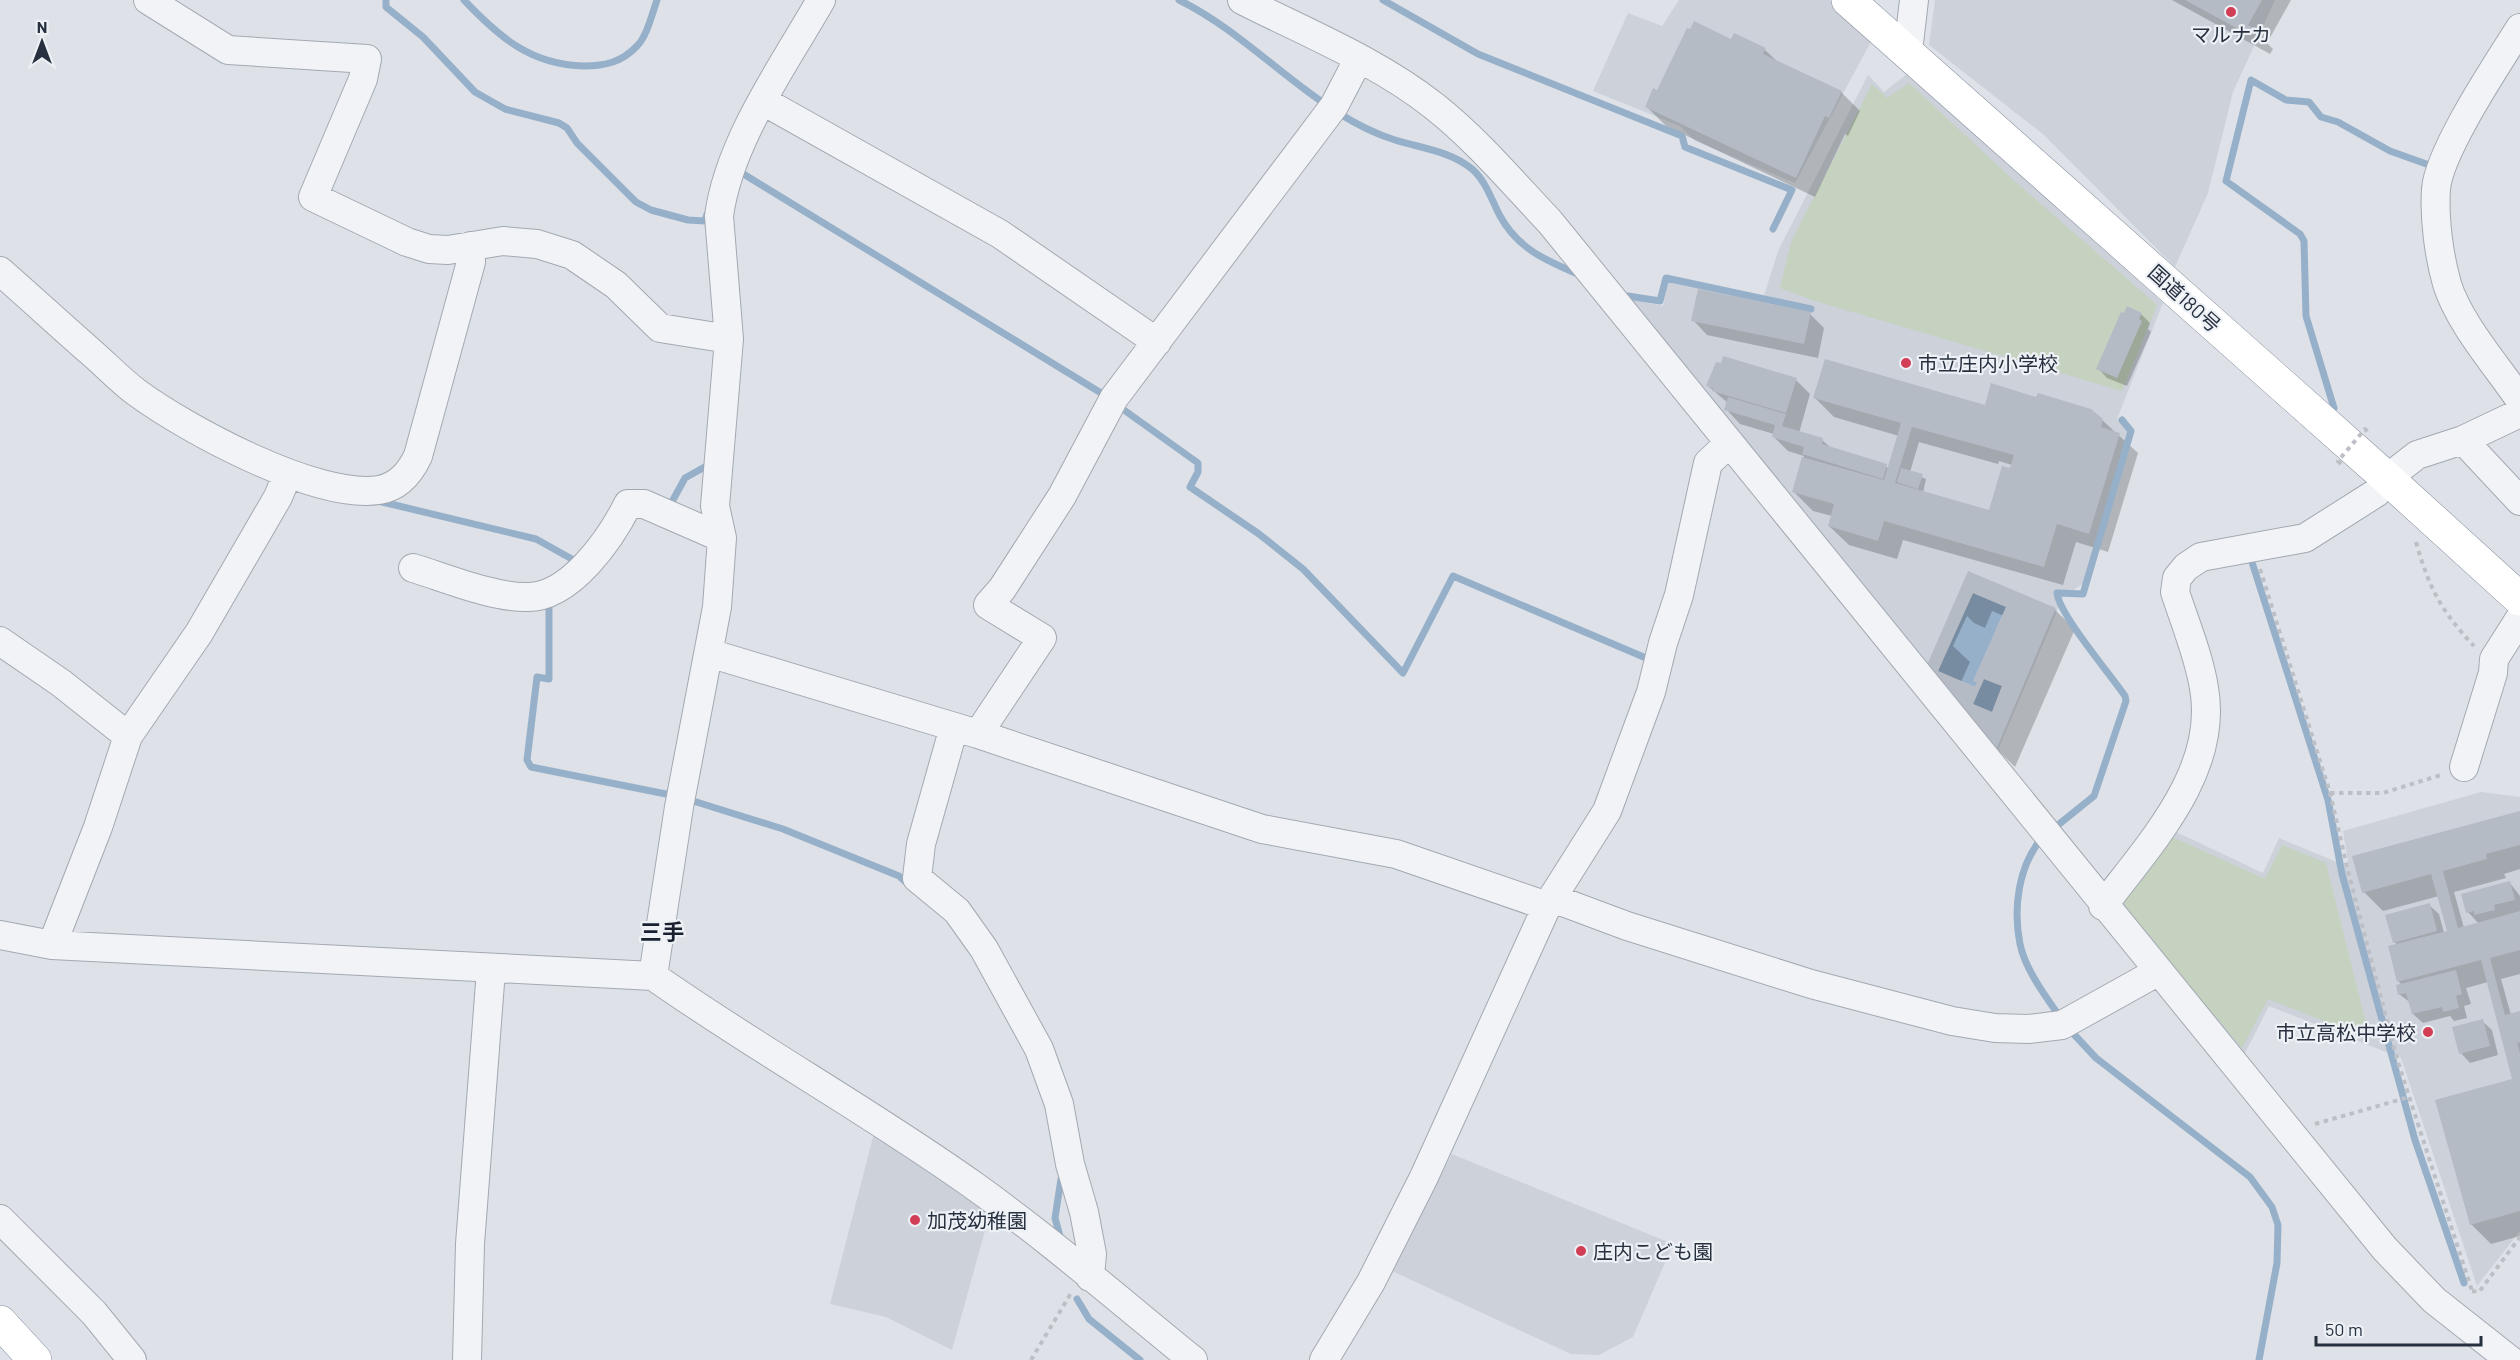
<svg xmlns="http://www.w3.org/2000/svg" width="2520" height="1360" font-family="Barlow,'Noto Sans JP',sans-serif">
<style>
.built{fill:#ccd1da}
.green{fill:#c4d2bf}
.water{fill:#97b0ca}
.shadow{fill:#0003;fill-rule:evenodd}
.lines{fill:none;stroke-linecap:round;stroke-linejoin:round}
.stream{stroke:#97b0ca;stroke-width:7}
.building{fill:#b5bbc5;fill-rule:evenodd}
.minor-casing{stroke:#a3a9b2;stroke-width:30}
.highway-casing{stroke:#858f9f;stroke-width:34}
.path{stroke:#bcc0c6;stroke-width:4;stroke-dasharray:4.5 4.5;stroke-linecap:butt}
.minor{stroke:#f1f3f6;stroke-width:28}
.highway{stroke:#fff;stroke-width:33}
.path-bridge{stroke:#bcc0c6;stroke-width:4;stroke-dasharray:4.5 4.5;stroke-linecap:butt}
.poi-dot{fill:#d23e55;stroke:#edf1f6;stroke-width:2}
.labels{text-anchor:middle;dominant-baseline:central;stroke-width:4.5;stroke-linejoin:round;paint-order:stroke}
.poi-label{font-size:20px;fill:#27303f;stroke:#edf1f6;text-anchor:start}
.street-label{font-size:20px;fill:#27303f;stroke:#edf1f6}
.quarter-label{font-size:22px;font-weight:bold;fill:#192130;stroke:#edf1f6}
</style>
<rect width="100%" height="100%" fill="#dee2e8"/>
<path class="built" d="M1679 0H1833L1874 36 1795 183 1695 141 1680 126 1593 91 1628 13 1662 26Z
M1935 0H2275L2233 92 2208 193 2175 267 2044 135 1929 45Z
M1908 73 2163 303 2117 419 2128 431 2084 583 2063 597 1995 757 1619 297 1663 306 1670 276 1754 297 1764 296 1778 251 1868 75 1884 92Z
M2481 792 2520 797V1231L2477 1286 2401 1058 2269 1006 2242 1059 2114 901 2172 830 2263 873 2279 838 2349 867 2343 831Z
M875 1129 991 1209 952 1350 886 1317 830 1304Z
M1452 1154 1673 1244 1633 1337 1599 1355 1571 1354 1392 1271Z"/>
<path class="green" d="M1909 83 2010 177 2157 305 2122 391 1815 301 1780 288 1791 242 1872 84 1887 98Z
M2172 837 2265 879 2282 845 2326 863 2370 1039 2268 999 2242 1048 2121 906Z"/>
<path class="water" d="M1973 593 2006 607 1974 680 1977 682 1975 687 1938 671Z
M1984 679 2002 686 1992 712 1973 704Z"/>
<path class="shadow" d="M2172 0H2291L2267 43 2273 49 2270 54Z
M1732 41 1765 50 1779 63 1841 92 1860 111 1848 136 1845 134 1815 197 1666 126 1646 106 1658 92Z
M1810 314 1824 328 1818 358 1707 335 1693 320Z
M2141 314 2150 323 2148 329 2151 332 2127 386 2107 378 2098 368 2124 315Z
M1796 380 1810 394 1799 433 1822 440 1831 448 1889 468 1899 436 1834 417 1815 398 1986 407 2102 420 2138 453 2108 552 2076 542 2063 585 1903 540 1897 559 1849 545 1829 526 1832 516 1813 511 1794 492 1804 456 1788 451 1774 437V434L1740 424 1726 409 1728 403 1708 386ZM1919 442 1998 464 1999 461 2012 465 1990 512 1923 493 1926 479 1910 472Z
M1969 573 2055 610 2075 629 2015 767 1997 749 1928 665ZM1992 611 2004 616 1975 680 1978 684 1976 689 1961 682 1970 662 1953 646 1967 616 1974 623 1985 628Z
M2520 812V869L2504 874 2506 878 2454 892 2464 928 2479 924 2468 912 2510 883 2520 896V974L2501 979 2511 1015 2520 1013V1236L2491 1244 2471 1224 2514 1080 2488 982 2466 988 2471 1004 2464 1006 2467 1018 2454 1021 2450 1016 2423 1023 2413 1014 2411 1003 2399 994 2402 985 2399 982 2398 945 2394 942 2429 905 2439 914 2444 933 2448 932 2439 896 2383 911 2364 892Z
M2482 1021 2492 1030 2498 1055 2470 1063 2461 1053Z"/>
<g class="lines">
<path class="stream" d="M386 0V7L423 37 475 92 505 109 559 123 567 128 577 143 636 202 651 210 688 220 705 221 707 214
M464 0C499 37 531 65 584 66 605 66 622 62 637 46 647 36 652 14 657 0
M1179 0C1234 27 1277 72 1328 106
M1383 0 1478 54 1682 136 1685 147 1792 190 1773 229
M1337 112C1354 123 1376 134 1395 140 1421 148 1450 151 1472 169 1486 181 1492 201 1500 216 1518 249 1547 261 1580 275
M737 170 1106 396
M1628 296 1660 301 1666 278 1811 309
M1117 405 1198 463V472L1190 487 1259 534 1303 569 1403 673 1453 576 1653 661
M2334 408 2306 316 2304 241 2300 234 2226 181 2251 80 2286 100 2309 102 2321 117 2338 122 2390 151 2432 166
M378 501 536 539 579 563
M668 509 685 478 710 464
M2250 556 2328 800 2342 874 2415 1140 2464 1283
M549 600V679L537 677 527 760 531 767 671 795
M690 800 783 829 899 876 910 886
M2053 829 2094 796 2126 701 2125 696C2110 674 2059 614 2057 593L2083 594 2131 431 2122 420
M2042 838C2018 866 2013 909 2020 944 2025 969 2046 997 2060 1017
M2069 1029 2096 1058 2250 1177 2272 1207 2278 1225 2277 1263 2259 1360
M1061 1179 1055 1218 1061 1240
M1077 1299 1089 1319 1140 1360"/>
</g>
<path class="building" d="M2185 0H2262L2248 25 2255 29 2251 36Z
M1694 21 1731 39 1734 33 1766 48 1763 54 1842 91 1829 118 1825 116 1796 178 1645 107 1653 88 1657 90 1687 28 1690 29Z
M1698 289 1811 312 1804 344 1691 321Z
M2127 306 2142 313 2139 319 2142 321 2117 378 2096 369 2121 312 2124 313Z
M1723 356 1797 378 1786 413 1712 391 1713 388 1706 386 1716 362 1721 363Z
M1825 359 1985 405 1991 383 2036 397 2038 393 2091 409 2103 419 2101 427 2120 433 2089 534 2057 524 2044 567 1884 521 1878 541 1828 526 1834 504 1792 492 1802 457 1884 480 1901 423 1813 398ZM1912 427 2014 455 2010 468 2002 466 1989 510 1895 483Z
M1728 397 1786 414 1782 426 1823 438 1822 444 1887 464 1883 479 1802 454 1804 447 1772 437 1775 425 1724 410Z
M1901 468 1923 474 1918 489 1897 482Z
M1968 571 2056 608 1996 750 1927 665ZM1973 593 2006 607 1973 681 1977 682 1975 687 1938 671ZM1984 679 2002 686 1992 712 1973 704Z
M2520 811V845L2486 854 2487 859 2443 871 2458 928 2520 911V950L2490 958 2505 1015 2520 1011V1042L2517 1043 2520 1053V1211L2470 1225 2435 1100 2512 1079 2481 960 2397 982 2388 946 2447 931 2431 874 2362 893 2352 856Z
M2510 881 2515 900 2494 905 2495 910 2474 915V911L2466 913 2461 894Z
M2430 903 2437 931 2393 943 2385 915Z
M2456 970 2462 994 2456 996 2459 1008 2443 1012 2442 1007 2412 1014 2406 993 2398 995 2396 985Z
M2483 1019 2490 1046 2459 1054 2452 1027Z"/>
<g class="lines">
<defs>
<path id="minor" d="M148 0 228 50 367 59 363 79 313 197 407 242 429 249 448 250 503 241 537 244 572 255 616 285 660 328 729 339
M1242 0C1307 33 1377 61 1434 106 1476 139 1513 183 1550 222L2385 1249 2434 1300 2510 1360
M2520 28C2498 63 2439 151 2436 189 2434 218 2439 256 2447 284 2459 323 2497 366 2520 400
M1908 52 1914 0
M763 101 1000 234 1157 342
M0 271C31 298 61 326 92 353 107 366 121 381 136 392 186 429 317 500 379 490 398 487 410 473 418 456L471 262V246
M2463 440 2520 501
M413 568C446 578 494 598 528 597 571 597 611 538 628 504H644L722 538
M0 641 61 683 128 736
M709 653 978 734 1262 829 1396 854 1547 906
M954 727 921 844 917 878 957 911 984 949 1039 1049 1059 1104 1070 1164 1084 1212 1092 1254 1090 1277
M978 734 1042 638 988 605 1002 589 1062 496 1114 398 1334 106 1359 58
M2464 767 2493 673 2494 659 2520 618
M1552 898 1627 926 1811 984 1952 1021 1995 1028 2028 1029 2062 1025 2159 971
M2103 906C2149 844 2219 772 2204 688 2199 656 2185 623 2175 592L2177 578 2186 567 2201 557 2305 538 2376 493 2399 469 2417 455 2463 440 2520 413
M0 935 52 945 653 976C757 1049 869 1111 973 1185 1049 1239 1120 1301 1193 1360
M52 945 98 827 128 736 199 633 278 497 288 473
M653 976 679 807 717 607 722 538 715 506 729 339 719 216C729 141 784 65 821 0
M0 1219 94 1313 132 1360
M467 1360 470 1244 491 970
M1324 1360 1371 1282 1424 1177 1547 906 1607 811 1651 692 1663 643 1679 595 1708 463 1729 443"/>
<path id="highway" d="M1848 0 2389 480 2520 599
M0 1322 35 1360"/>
</defs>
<use href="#minor" class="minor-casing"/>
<use href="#highway" class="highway-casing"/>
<path class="path" d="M2416 542C2429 588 2441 611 2474 646
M2260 569 2330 793 2348 871 2397 1059 2472 1291
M2330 793H2383L2441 775
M2315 1124 2409 1097
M2472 1291 2479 1292 2520 1237
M1031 1360 1071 1293"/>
<use href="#minor" class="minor"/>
<use href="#highway" class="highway"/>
<path class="path-bridge" d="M2341 464 2338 461 2365 429 2369 433"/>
</g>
<g class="poi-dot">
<circle cx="2231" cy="12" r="6"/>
<circle cx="1906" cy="363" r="6"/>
<circle cx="2428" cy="1032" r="6"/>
<circle cx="915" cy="1220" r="6"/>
<circle cx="1581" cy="1251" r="6"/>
</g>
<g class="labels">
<g class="poi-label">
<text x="2231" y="34" text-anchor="middle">マルナカ</text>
<text x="1918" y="363">市立庄内小学校</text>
<text x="2416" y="1032" text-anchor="end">市立高松中学校</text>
<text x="927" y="1220">加茂幼稚園</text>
<text x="1593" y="1251">庄内こども園</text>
</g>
<g class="street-label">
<text transform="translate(2185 298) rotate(42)">国道180号</text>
</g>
<g class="quarter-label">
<text x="662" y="931">三手</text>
</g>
</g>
<g transform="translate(42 42)" stroke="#edf1f6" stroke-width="4.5" paint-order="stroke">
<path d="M0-4.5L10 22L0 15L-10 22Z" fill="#27303f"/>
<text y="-9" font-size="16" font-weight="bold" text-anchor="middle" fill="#27303f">N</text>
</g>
<path d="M2316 1336v9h165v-9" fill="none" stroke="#27303f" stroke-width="3"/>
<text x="2325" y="1336" font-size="18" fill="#27303f" stroke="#edf1f6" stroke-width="4.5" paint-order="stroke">50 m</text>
</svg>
